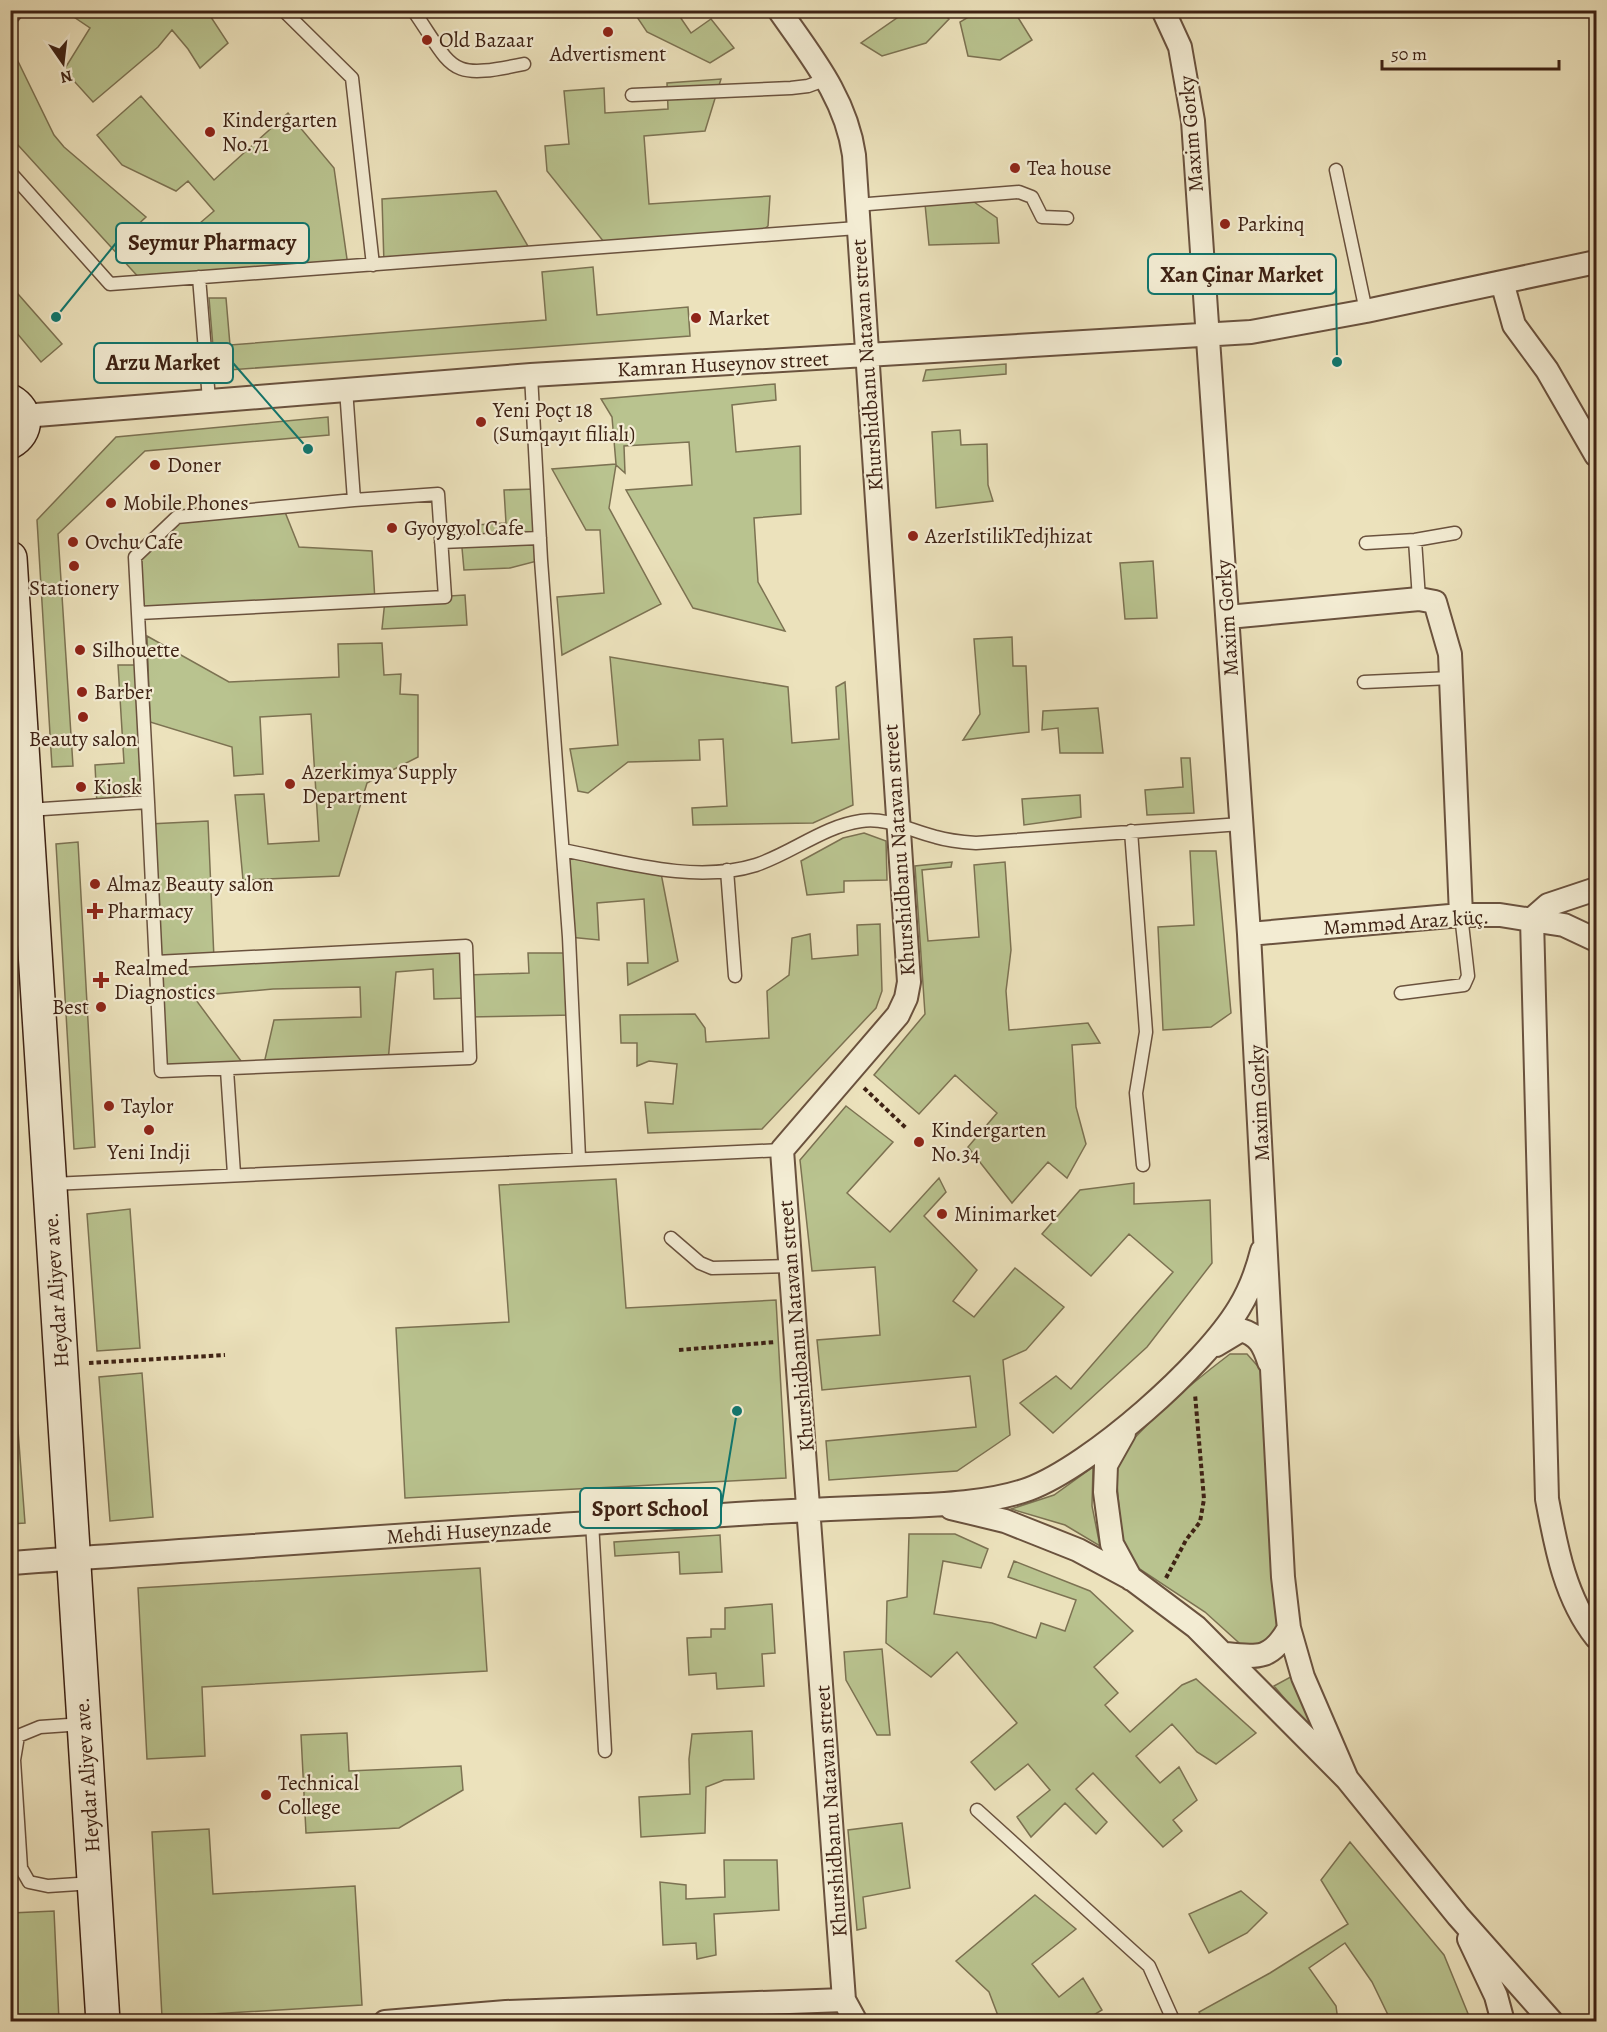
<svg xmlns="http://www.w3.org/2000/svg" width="1607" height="2032" font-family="Alegreya,serif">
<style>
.green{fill:#b9c38f;stroke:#7c7252;stroke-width:1.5}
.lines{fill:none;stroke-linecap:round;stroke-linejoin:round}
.service-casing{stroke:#6a523e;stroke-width:15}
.minor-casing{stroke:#6a523e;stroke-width:26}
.secondary-casing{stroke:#3e2214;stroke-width:36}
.path{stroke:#3e2214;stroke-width:4;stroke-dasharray:4.5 3;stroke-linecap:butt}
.service{stroke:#f3ecd3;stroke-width:12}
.minor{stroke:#f3ecd3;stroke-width:22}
.secondary{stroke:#f3ecd3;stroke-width:33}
.poi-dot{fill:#8f2418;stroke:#f3ecd3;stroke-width:2}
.labels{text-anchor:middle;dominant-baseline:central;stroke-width:4.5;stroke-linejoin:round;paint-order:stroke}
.poi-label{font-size:21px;fill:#3e2214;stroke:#f3ecd3;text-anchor:start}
.street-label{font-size:21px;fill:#3e2214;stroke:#f3ecd3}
.leader{fill:none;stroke:#0f766e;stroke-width:2}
.callout-dot{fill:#0f766e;stroke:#f3ecd3;stroke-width:2}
.callout{fill:#f3ecd3;stroke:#0f766e;stroke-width:2}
.callout-label{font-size:22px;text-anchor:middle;font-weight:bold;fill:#3e2214}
</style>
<rect width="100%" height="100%" fill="#ece2bc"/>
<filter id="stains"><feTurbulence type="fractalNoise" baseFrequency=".00333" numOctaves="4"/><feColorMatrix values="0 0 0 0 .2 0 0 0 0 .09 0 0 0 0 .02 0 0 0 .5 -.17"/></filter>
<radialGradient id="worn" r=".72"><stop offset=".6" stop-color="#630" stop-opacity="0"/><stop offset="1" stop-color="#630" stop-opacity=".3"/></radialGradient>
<path class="green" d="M980 10 1014 11 1032 40 1000 60 968 56 960 22Z
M65 11H207L228 43 200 68 188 49 172 30 158 47 93 102 64 70 90 28Z
M633 11H676L691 33 711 19 734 48 710 63 647 32Z
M898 11H939L949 19 926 43 882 56 861 43 901 15Z
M12 49 54 135 64 147 146 217 131 231 157 260 214 211 188 181 176 191 122 165 97 135 141 96 214 180 288 113 334 168 348 266 142 281 18 145 11 151Z
M721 79 705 131 644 136 649 204 770 196 768 226 756 236 608 247 547 171 545 146 569 144 564 91 604 88 605 113 668 109 667 83Z
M496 191 532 253 384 264 382 199Z
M974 202 997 218 999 243 929 245 925 204Z
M593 267 597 315 688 307 690 336 215 371 209 298H226L230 345 546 320 542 272Z
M11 286 62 344 41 362 11 326Z
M1006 364V374L923 381 926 370Z
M775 384 776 400 732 405 736 452 800 446 801 514 754 518 758 582 785 631 693 608 626 490 692 485 689 442 624 446 625 473 616 465 609 508 661 604 562 655 557 597 604 593 600 530H586L552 469 616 464 612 417 601 399Z
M328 417 329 435 145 451 58 534 73 766 52 767 37 520 116 437Z
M960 430 961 445 987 444 988 485 993 501 936 508 932 432Z
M536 489 541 560 510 568 464 570 460 526 506 523 504 490Z
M283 507 299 547 372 551 375 601 139 613 135 557 177 517Z
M1153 561 1157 618 1125 619 1120 563Z
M465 595 467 625 382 629 385 600Z
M147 636 229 682 339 677 338 644 382 643 384 675 401 674 400 694 418 695V757L367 783 339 876 243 880 235 795 264 794 268 844 319 841 311 714 260 717 263 774 234 776 232 747 150 722Z
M1012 637 1013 666H1026L1029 732 963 740 980 714 974 639Z
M610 657 788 687 792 743 839 739 836 687 845 682 853 805 813 823 693 825 692 808 727 806 723 739 699 740 700 760 628 762 588 793 578 791 570 749 618 745Z
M118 665H142L148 802 97 805 95 765 124 763Z
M1098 708 1103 753H1060L1058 728 1042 730 1043 711Z
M1181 758H1190L1194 813 1147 815 1145 790 1183 787Z
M1080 795 1081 817 1024 825 1022 799Z
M208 821 214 959 466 946 467 975 529 973 528 953H570L572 1015 469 1017 468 998 434 999 433 969 396 972 388 1062 263 1068 274 1020 361 1017 360 987 273 989 193 996 247 1069 161 1071 149 824Z
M864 833 886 841 887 880 844 881V892L807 895 801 861 843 838Z
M78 842 95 1147 74 1149 56 844Z
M563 850 660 868 678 961 628 985 627 963H648L644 899 597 903 599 940 569 937Z
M1190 851H1216L1231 1013 1211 1027 1163 1030 1158 927 1194 925Z
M952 862 951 867 922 870 928 941 979 937 974 865 1005 862 1011 950 1006 991 1009 1030 1088 1023 1100 1043 1072 1045 1076 1107 1086 1144 1067 1178 1048 1162 1012 1203 968 1147 997 1113 955 1075 919 1114 874 1075 925 1014 915 866Z
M880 924 882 991 876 1008 762 1129 648 1133 645 1102 673 1104 677 1064 649 1061 637 1066V1043H621L620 1015 695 1014 705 1028 706 1042 769 1038 767 991 789 975 792 938 810 934 812 959 858 955 857 925Z
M846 1106 893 1142 847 1193 890 1232 939 1178 946 1192 924 1216 977 1270 953 1301 974 1317 1015 1268 1064 1307 1026 1350 1003 1360 1010 1435 957 1471 829 1480 826 1441 976 1427 970 1376 822 1390 817 1340 880 1335 875 1267 812 1271 800 1160Z
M616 1179 626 1308 776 1300 786 1478 405 1498 396 1328 509 1322 499 1185Z
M1134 1183V1204L1210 1200 1212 1263 1147 1347 1053 1433 1020 1403 1056 1376 1071 1389 1173 1272 1129 1234 1091 1276 1042 1234 1080 1190Z
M130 1209 140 1348 97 1351 87 1214Z
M10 1324 25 1523 11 1524Z
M1230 1354H1247L1263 1372 1277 1634 1247 1650 1205 1612 1135 1566 1122 1543 1115 1461C1147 1420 1189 1385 1230 1354Z
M142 1373 153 1517 110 1521 99 1377Z
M1093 1467 1092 1506 1100 1546 1065 1525 1011 1509 1054 1495Z
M909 1534H955L988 1549 981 1568 943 1561 934 1614 992 1623 1036 1638 1041 1623 1065 1631 1076 1600 1008 1577 1014 1561 1090 1591 1133 1631 1094 1667 1118 1693 1105 1705 1130 1732 1182 1685 1196 1679 1256 1733 1216 1764 1197 1752 1172 1724 1136 1756 1160 1783 1179 1767 1197 1800 1173 1820 1182 1831 1163 1847 1093 1773 1076 1789 1107 1822 1096 1834 1065 1803 1031 1837 1017 1817 1050 1790 1028 1764 995 1790 971 1762 1017 1723 957 1652 931 1677 886 1643 887 1601 907 1597Z
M720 1535 722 1572 680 1574 679 1552 615 1556 614 1542Z
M480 1568 487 1671 202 1687 205 1756 147 1759 138 1588Z
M772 1604 775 1653 762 1654 764 1686 717 1689 716 1673 689 1675 687 1638 711 1637V1629H725V1608Z
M882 1649 890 1735H877L846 1680 844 1652Z
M1296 1674 1328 1750 1274 1686Z
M752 1731 754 1779 724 1780 706 1787 705 1833 641 1837 639 1797 690 1794 689 1759 692 1734Z
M347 1733 349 1771 461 1766 463 1790 399 1828 306 1833 301 1735Z
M902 1823 910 1888 863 1897 866 1928 857 1930 848 1830Z
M209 1829 213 1894 355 1886 362 2005 162 2017 152 1832Z
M1350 1842 1444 1955 1471 2021H1391L1372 1982 1345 1943 1309 1968 1336 2006 1338 2021 1259 2022 1257 2019 1204 2021 1199 2012 1270 1973 1348 1924 1321 1880Z
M724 1860H777L779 1910 714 1914 716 1955 697 1959 696 1943 663 1945 660 1882 686 1885V1899L725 1897Z
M1241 1891 1267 1913 1247 1933 1209 1953 1189 1914Z
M1035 1895 1076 1929 1032 1964 1059 1997 1083 1978 1102 2010 1084 2021H1000L989 1992 956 1961Z
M54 1911 59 2021H11V1913Z
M796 2007 811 2021 660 2022 657 2018Z"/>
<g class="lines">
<defs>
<path id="service" d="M283 10 352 78 373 265
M413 10C455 71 447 80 524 64
M10 20 18 10
M632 95 791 88 808 86 827 79
M1336 170 1366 311
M10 172 110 284 857 228
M856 205 1019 192 1032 197 1042 217 1067 218
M199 277 209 400
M531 375 541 560 569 937 579 1158
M1415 540 1419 599
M441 542 540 538
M1366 543 1415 540 1455 533
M139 613 445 597 438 494 354 500
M1364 682 1451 678
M148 802 161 1071 470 1058 466 946 156 962
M28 810 148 802 135 557 177 517 354 500 346 389
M1131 831 1146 1032 1136 1093 1143 1165
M563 850C624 862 695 884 756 865 792 853 824 826 861 821 887 817 911 831 936 837 949 841 962 842 976 843L1241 824
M727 870 735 976
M1401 993 1464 985 1468 976 1461 915
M227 1070 234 1174
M52 1184 782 1150
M671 1238 700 1263 712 1268 791 1266
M592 1522 605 1751
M83 1724 40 1727 18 1736 14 1760 21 1868 29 1882 48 1886 93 1883
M977 1810 1149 1966 1174 2022"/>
<path id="minor" d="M779 10C811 56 846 98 854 155L909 982 906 998 898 1015 782 1150 844 2000 856 2022
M1163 10 1180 47 1193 121 1249 934 1283 1577 1289 1628 1303 1677 1347 1779
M1502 282 1514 325 1547 370 1596 455
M24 416 531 375 1251 332 1366 311 1596 262
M1228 617 1419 599 1435 602 1450 654 1461 915
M1596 889 1548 905 1532 919 1547 1499C1556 1547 1565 1598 1596 1637
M1249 934 1461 915H1500L1564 925 1596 940
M1216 1345 1241 1330C1259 1335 1264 1346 1269 1362
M1124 1433 1106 1465 1105 1492 1112 1544 1131 1579
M951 1508 1005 1521 1078 1550 1132 1579 1196 1627 1347 1779 1458 1916 1552 2022
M10 1563C243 1547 475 1529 708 1516 765 1512 822 1509 879 1507 925 1505 985 1505 1029 1489 1092 1465 1204 1366 1239 1308 1250 1290 1257 1271 1262 1251
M1226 1654C1259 1658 1272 1659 1289 1628
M1469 1939 1496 1996 1503 2022
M385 2022 506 2012 844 2000"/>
<path id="secondary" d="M10 401C28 411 28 432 10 442
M10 558 103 2022"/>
</defs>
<use href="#service" class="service-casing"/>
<use href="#minor" class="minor-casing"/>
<use href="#secondary" class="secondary-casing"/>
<path class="path" d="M864 1088 906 1128
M679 1350 775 1342
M89 1363 225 1355
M1166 1578 1186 1540 1200 1522 1204 1499 1195 1394"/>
<use href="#service" class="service"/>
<use href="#minor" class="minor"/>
<use href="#secondary" class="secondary"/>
</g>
<g class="poi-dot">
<circle cx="608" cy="32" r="6"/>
<circle cx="427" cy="40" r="6"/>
<circle cx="210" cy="132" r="6"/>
<circle cx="1015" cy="168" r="6"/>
<circle cx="1225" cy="224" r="6"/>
<circle cx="696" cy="318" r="6"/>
<circle cx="481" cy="422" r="6"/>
<circle cx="155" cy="465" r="6"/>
<circle cx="111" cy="503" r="6"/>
<circle cx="392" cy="528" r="6"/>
<circle cx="913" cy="536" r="6"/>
<circle cx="73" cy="542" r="6"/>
<circle cx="74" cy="566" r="6"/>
<circle cx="80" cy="650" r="6"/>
<circle cx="82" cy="692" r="6"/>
<circle cx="83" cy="717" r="6"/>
<circle cx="290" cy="784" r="6"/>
<circle cx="81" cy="787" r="6"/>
<circle cx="95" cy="884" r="6"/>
<path d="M92 902h6v6h6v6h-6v6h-6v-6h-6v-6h6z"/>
<path d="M98 971h6v6h6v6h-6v6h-6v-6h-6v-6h6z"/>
<circle cx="101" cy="1007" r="6"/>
<circle cx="109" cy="1106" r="6"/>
<circle cx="149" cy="1130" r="6"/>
<circle cx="919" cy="1142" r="6"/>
<circle cx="942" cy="1214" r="6"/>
<circle cx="266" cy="1795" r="6"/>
</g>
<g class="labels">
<g class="poi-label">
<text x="439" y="40">Old Bazaar</text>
<text x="608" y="54" text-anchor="middle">Advertisment</text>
<text x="222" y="120">Kindergarten<tspan x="222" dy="24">No.71</tspan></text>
<text x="1027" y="168">Tea house</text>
<text x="1237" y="224">Parkinq</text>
<text x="708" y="318">Market</text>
<text x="493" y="410">Yeni Poçt 18<tspan x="493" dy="24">(Sumqayıt filialı)</tspan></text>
<text x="167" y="465">Doner</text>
<text x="123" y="503">Mobile Phones</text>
<text x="404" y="528">Gyoygyol Cafe</text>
<text x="925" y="536">AzerIstilikTedjhizat</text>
<text x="85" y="542">Ovchu Cafe</text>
<text x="74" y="588" text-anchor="middle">Stationery</text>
<text x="92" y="650">Silhouette</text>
<text x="94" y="692">Barber</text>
<text x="83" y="739" text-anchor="middle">Beauty salon</text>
<text x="302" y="772">Azerkimya Supply<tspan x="302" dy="24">Department</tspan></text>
<text x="93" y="787">Kiosk</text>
<text x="107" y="884">Almaz Beauty salon</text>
<text x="107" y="911">Pharmacy</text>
<text x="114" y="968">Realmed<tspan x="114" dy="24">Diagnostics</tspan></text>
<text x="89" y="1007" text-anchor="end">Best</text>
<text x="121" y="1106">Taylor</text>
<text x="931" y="1130">Kindergarten<tspan x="931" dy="24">No.34</tspan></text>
<text x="149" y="1152" text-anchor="middle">Yeni Indji</text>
<text x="954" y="1214">Minimarket</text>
<text x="278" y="1783">Technical<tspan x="278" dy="24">College</tspan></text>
</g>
<g class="street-label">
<text transform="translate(1191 134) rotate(-95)">Maxim Gorky</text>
<text transform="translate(723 364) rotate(-3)">Kamran Huseynov street</text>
<text transform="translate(867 365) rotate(-94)">Khurshidbanu Natavan street</text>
<text transform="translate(1227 618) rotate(-94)">Maxim Gorky</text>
<text transform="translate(899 850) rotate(-94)">Khurshidbanu Natavan street</text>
<text transform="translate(1406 922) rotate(-4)">Məmməd Araz küç.</text>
<text transform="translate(1259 1103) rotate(-93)">Maxim Gorky</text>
<text transform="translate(56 1290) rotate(-94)">Heydar Aliyev ave.</text>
<text transform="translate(796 1326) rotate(-95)">Khurshidbanu Natavan street</text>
<text transform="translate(469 1531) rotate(-4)">Mehdi Huseynzade</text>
<text transform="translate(87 1775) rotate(-94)">Heydar Aliyev ave.</text>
<text transform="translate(831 1811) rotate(-94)">Khurshidbanu Natavan street</text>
</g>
</g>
<path class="leader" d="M56 317L116 243M1337 362L1336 274M308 449L233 363M737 1411L721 1508"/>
<g class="callout-dot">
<circle cx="56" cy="317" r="6"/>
<circle cx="1337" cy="362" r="6"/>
<circle cx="308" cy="449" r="6"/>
<circle cx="737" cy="1411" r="6"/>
</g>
<g class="callout">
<rect x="116" y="223" width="193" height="40" rx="6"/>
<rect x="1148" y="254" width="188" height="40" rx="6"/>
<rect x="94" y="343" width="139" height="40" rx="6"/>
<rect x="580" y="1488" width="141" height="40" rx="6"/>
</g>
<g class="callout-label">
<text x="212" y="250">Seymur Pharmacy</text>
<text x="1242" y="282">Xan Çinar Market</text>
<text x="163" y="370">Arzu Market</text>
<text x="650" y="1516">Sport School</text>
</g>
<rect width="1607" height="2032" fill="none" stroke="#ece2bc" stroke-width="36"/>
<rect x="12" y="12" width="1583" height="2008" fill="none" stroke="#3e2214" stroke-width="3"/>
<rect x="18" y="18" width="1571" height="1996" fill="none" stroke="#3e2214" stroke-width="1.5"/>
<g transform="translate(63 63) rotate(166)" stroke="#f3ecd3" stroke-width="4.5" paint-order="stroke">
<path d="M0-4.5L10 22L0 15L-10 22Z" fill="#3e2214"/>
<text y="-9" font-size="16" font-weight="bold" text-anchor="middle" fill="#3e2214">N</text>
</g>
<path d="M1382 60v9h177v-9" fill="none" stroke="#3e2214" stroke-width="3"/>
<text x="1391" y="60" font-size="18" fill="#3e2214" stroke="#f3ecd3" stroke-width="4.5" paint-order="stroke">50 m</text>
<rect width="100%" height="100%" filter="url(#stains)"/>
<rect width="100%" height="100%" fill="url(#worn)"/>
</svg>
